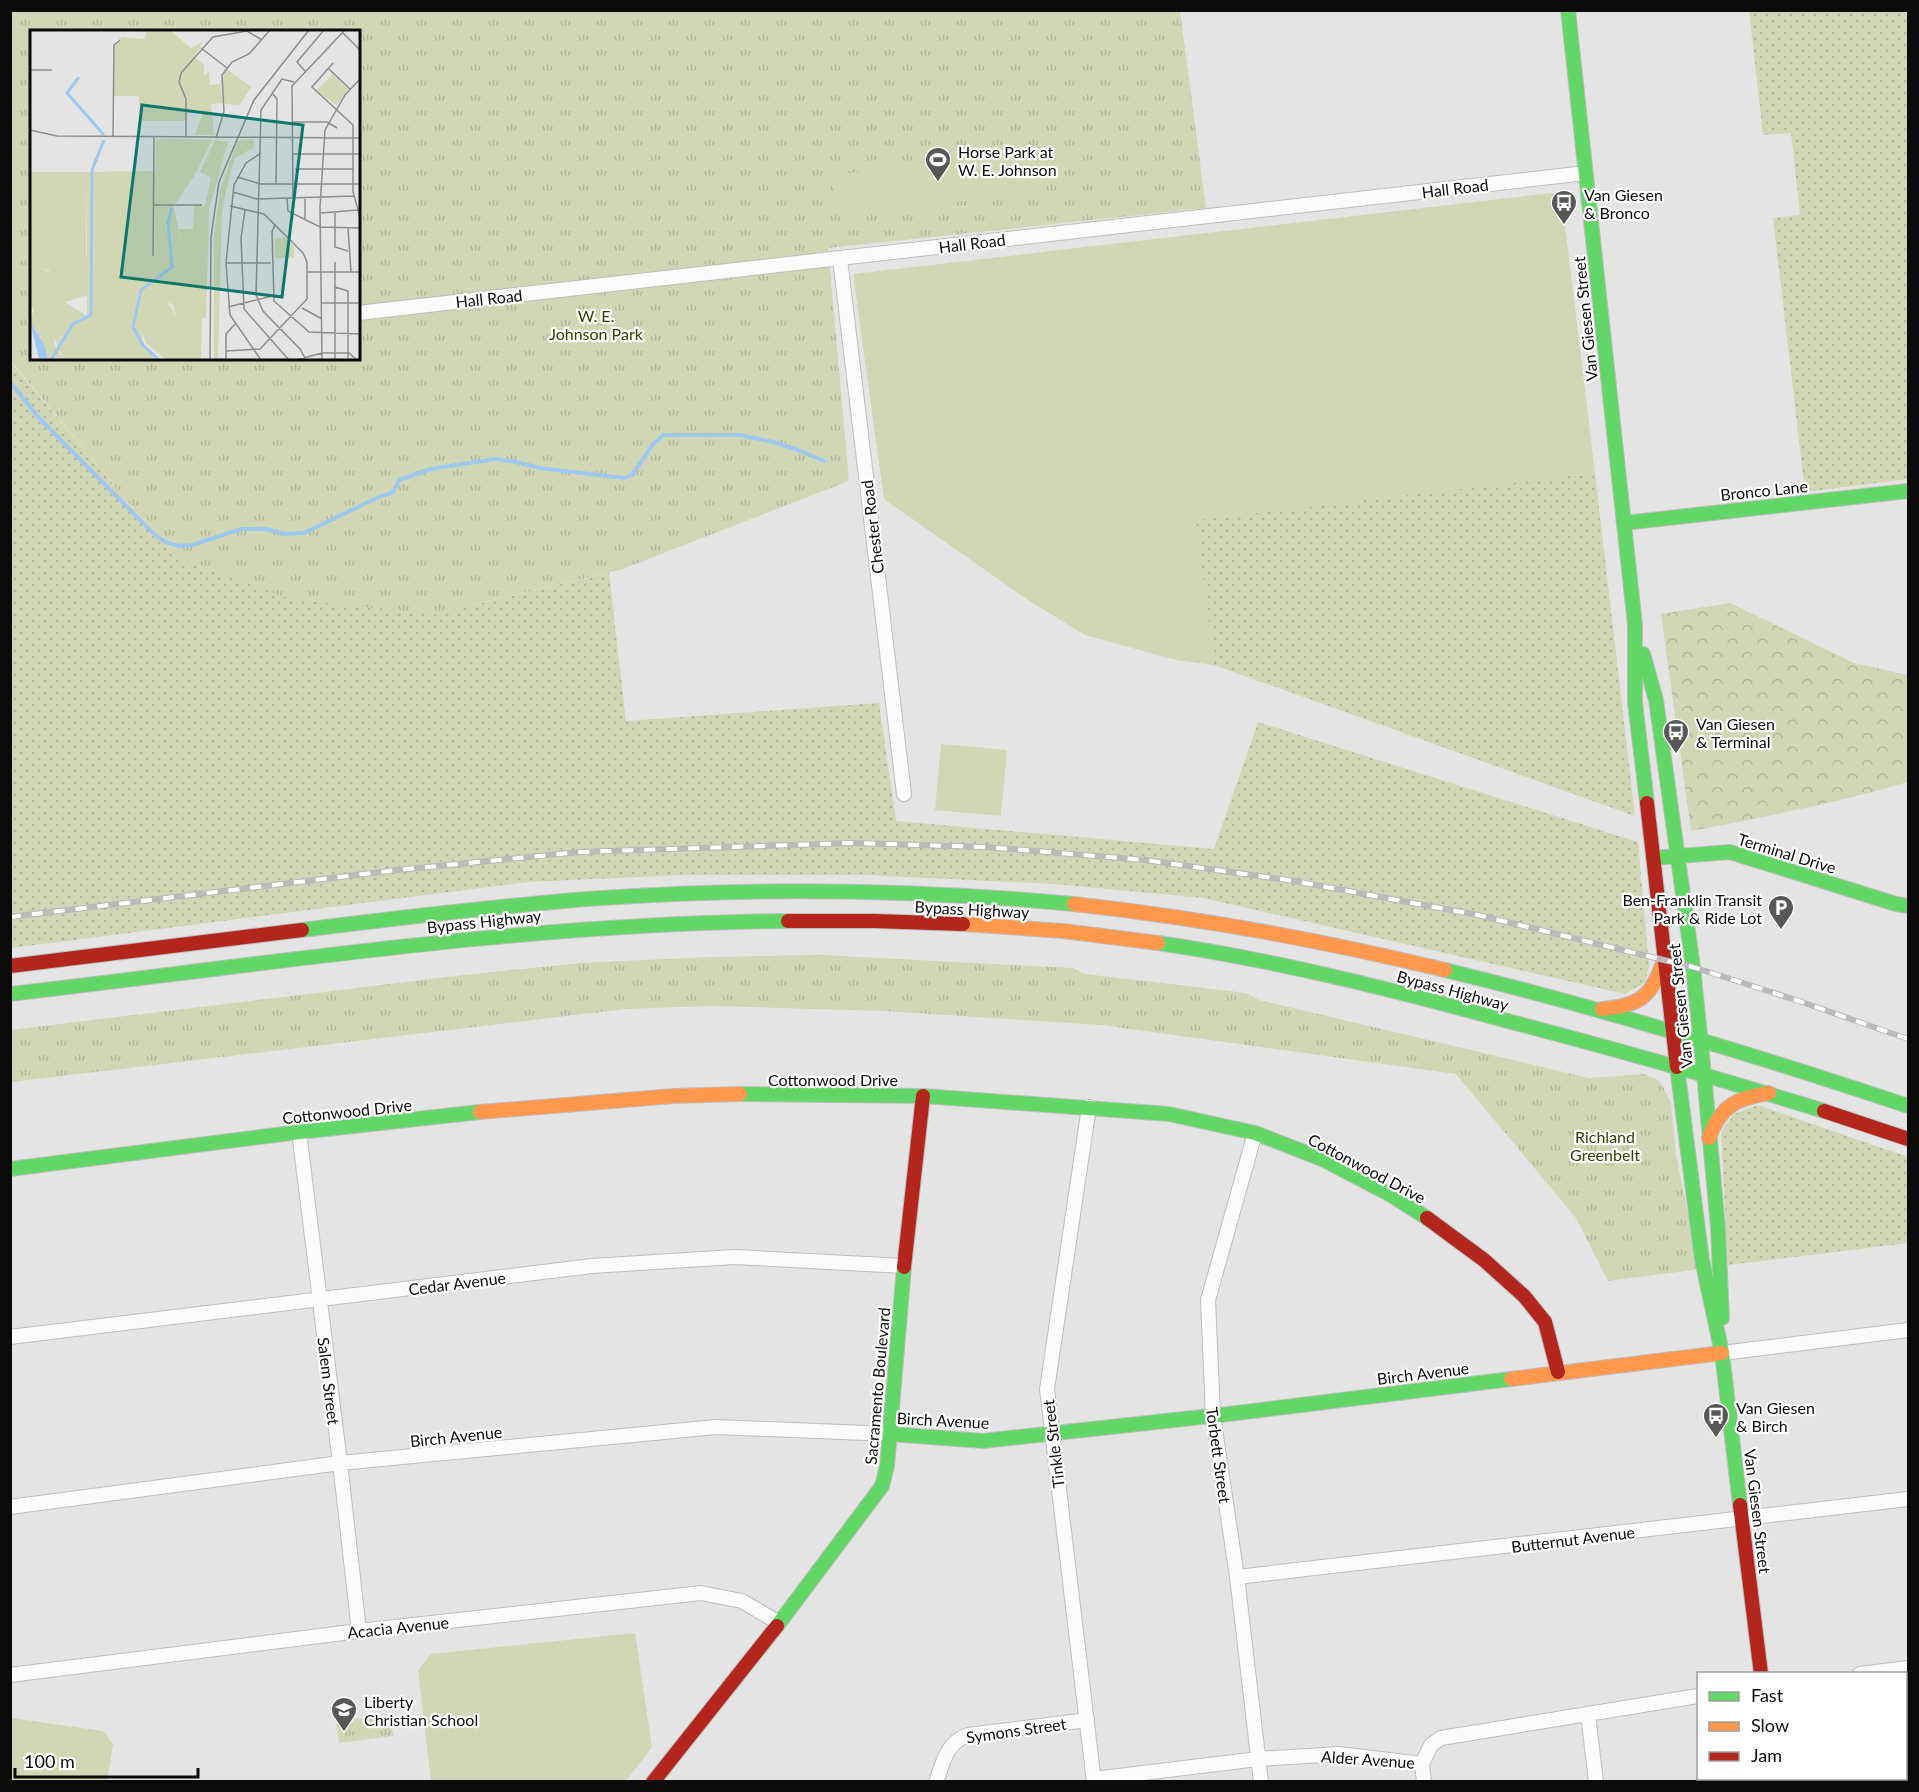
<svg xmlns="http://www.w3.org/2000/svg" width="1919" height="1792" font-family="Lato,sans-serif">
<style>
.grass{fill:url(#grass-dots)}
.forest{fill:url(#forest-crowns)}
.park{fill:url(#park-tufts);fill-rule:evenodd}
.garden{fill:#d1d7b5}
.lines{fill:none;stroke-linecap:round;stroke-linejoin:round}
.stream{stroke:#9fc8f1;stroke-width:4}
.street-casing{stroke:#bebebe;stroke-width:16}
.fast-casing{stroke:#bebebe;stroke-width:16}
.slow-casing{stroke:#bebebe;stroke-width:16}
.jam-casing{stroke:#bebebe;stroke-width:16}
.street{stroke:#fbfbfb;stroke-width:14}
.fast{stroke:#63d668;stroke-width:14}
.slow{stroke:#ff974d;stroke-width:14}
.jam{stroke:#b3261e;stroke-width:14}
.rail-casing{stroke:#bababa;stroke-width:6}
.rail{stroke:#fff;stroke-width:4;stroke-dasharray:11;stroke-linecap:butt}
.labels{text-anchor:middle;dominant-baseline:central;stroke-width:4.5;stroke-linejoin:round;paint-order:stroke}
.poi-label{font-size:16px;fill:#0b0b0c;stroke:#fff;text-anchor:start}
.street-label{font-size:16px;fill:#0b0b0c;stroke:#fff}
.park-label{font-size:16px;fill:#373e00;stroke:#fff}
.inset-river{fill:none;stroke:#9fc8f1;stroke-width:3}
.inset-road{fill:none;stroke:#8d8d8e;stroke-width:1.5}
.view{fill:#0f766e;fill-opacity:0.15;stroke:#0f766e;stroke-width:3}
.inset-edge{fill:none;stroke:#0b0b0c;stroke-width:3}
</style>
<defs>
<pattern id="grass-dots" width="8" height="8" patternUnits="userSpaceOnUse" patternTransform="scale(1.5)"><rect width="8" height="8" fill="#d1d7b5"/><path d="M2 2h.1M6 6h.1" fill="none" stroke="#b2b79a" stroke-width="1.8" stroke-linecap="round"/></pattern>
<pattern id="forest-crowns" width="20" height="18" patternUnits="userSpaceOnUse" patternTransform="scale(1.5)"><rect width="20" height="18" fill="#d1d7b5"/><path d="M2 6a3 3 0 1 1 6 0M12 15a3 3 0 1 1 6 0" fill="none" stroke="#b2b79a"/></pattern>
<pattern id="park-tufts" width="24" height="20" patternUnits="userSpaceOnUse" patternTransform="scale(1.5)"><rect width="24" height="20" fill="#d1d7b5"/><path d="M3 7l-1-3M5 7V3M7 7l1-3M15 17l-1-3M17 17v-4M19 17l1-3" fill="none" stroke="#b2b79a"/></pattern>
</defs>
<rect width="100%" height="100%" fill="#e4e4e4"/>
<path class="grass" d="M1749 11H1908V479L1805 492 1773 218 1800 215 1791 133 1763 135Z
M10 361 173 556 434 614 609 573 626 721 879 703 896 821 1214 849 1258 722 1638 842 1649 966 1645 982 1625 994 1203 898 1055 884 864 875H683L528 882 11 948Z
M1595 473 1635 816 1214 665 1195 520Z
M1758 1105 1908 1157V1243L1728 1265 1721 1132 1734 1114Z"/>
<path class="forest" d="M1730 603 1854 663 1908 675V782C1837 803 1764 817 1691 831L1661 614Z"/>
<path class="park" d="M10 11H1180L1206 208 828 248 849 481 620 570 434 614 290 599 173 556 11 361ZM32 32H358V358H32Z
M822 955 1073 968 1085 974 1246 993 1259 1000 1589 1078 1644 1074 1656 1079 1662 1085 1671 1103 1676 1156 1699 1266 1694 1270 1608 1281 1576 1218 1456 1074 1101 1025 884 1011 710 1006 626 1009 11 1082 10 1030 464 975 581 963 708 957Z
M391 1715 393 1736 339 1743 336 1721Z"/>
<path class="garden" d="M1038 146 1045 190 840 217 831 176Z
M1561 192 1595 473 1196 520 1214 665 1176 660 1085 635 1028 600 884 499 853 274Z
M941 744 1007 750 1001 816 935 810Z
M635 1633 652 1747 626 1781H431L418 1670 431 1654Z
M11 1718 103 1731 113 1744 107 1781H11Z"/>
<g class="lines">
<path class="stream" d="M10 382 40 419 154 534 165 542 179 546 192 545 241 529H266L285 534 304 533 381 496C395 493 393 493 399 480L431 469 495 459 516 462 540 468 624 478 632 475 654 443 664 435H740L773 442 798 450 824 461"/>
<defs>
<path id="street" d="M840 259 904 794
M358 313 1586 173
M1089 1107 1047 1389 1094 1782
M299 1132 340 1463 359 1631
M1255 1133 1208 1300 1213 1416 1237 1577 1261 1782
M10 1337 592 1266 734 1257 904 1266
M1722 1353 1908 1330
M10 1507 340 1463 716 1427 890 1434
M1237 1577 1908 1499
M1860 1674 1908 1668
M10 1675 359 1631 701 1593 742 1601 779 1623
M1588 1714 1596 1782
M1422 1764 1424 1782
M1094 1779 1258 1759 1339 1754 1422 1764 1431 1745 1441 1738 1698 1696
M936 1782C943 1762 947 1742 968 1735L1087 1720"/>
<path id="fast" d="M1568 10 1635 625V702L1647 803
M1624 523 1908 491
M1643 654 1656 700 1693 967 1704 1074
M1653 858 1730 852 1896 904 1908 906
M302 930C397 918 492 907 587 899 749 887 912 889 1074 904
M1158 943C1275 960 1390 989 1504 1020 1611 1048 1718 1078 1824 1111
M1445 970C1601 1008 1755 1055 1908 1106
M10 994C269 964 527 923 788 921
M1677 1067 1702 1260 1722 1353 1740 1505
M1704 1074 1718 1228 1722 1318
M740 1094 923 1096 1169 1114 1255 1133 1322 1159 1391 1195 1427 1218
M10 1169 299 1132 480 1112
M890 1434 983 1441 1229 1414 1511 1379
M777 1626 882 1486 887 1466 904 1267
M1773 1778 1774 1782"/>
<path id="slow" d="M1074 904C1199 918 1322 940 1445 970
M963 924 1063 931 1158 943
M1602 1009C1640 1006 1652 996 1664 960
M480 1112 673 1096 740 1094
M1709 1138C1720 1106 1737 1098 1769 1093
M1511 1379 1722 1353"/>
<path id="jam" d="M1647 803 1677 1067
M788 921H874L963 924
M10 966 302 930
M1824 1111 1908 1139
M1427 1218 1484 1260 1524 1296 1545 1322 1558 1372
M904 1267 923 1096
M1740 1505 1761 1674
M653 1782 777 1626"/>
</defs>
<use href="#street" class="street-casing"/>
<use href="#fast" class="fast-casing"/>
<use href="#slow" class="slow-casing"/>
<use href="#jam" class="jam-casing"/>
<use href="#street" class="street"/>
<use href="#fast" class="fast"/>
<use href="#slow" class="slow"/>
<use href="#jam" class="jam"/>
<defs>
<path id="rail" d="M10 917 397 870 580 852 852 843 986 847 1145 860 1294 881 1478 915 1693 967 1799 1001 1908 1039"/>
</defs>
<use href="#rail" class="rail-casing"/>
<use href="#rail" class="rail"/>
</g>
<defs>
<symbol id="stadium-pin" viewBox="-11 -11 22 30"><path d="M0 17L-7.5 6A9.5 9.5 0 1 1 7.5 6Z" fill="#575758" stroke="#fff"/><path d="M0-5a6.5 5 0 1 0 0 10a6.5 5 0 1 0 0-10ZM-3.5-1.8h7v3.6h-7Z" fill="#fff"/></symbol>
<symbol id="bus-pin" viewBox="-11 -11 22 30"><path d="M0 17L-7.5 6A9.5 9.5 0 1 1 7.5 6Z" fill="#575758" stroke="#fff"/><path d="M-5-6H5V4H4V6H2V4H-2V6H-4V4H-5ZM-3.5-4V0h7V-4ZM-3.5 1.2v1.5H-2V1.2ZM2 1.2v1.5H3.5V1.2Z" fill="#fff"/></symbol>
<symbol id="parking-pin" viewBox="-11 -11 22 30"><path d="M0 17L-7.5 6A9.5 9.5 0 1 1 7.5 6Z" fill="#575758" stroke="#fff"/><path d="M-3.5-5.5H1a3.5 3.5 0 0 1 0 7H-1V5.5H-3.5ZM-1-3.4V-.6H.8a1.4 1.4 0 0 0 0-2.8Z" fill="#fff"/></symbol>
<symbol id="school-pin" viewBox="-11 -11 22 30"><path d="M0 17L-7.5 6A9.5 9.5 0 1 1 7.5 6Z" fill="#575758" stroke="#fff"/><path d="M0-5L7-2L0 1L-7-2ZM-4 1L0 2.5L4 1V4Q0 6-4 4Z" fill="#fff"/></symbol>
</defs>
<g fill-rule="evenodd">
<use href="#stadium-pin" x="923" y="145" width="30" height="40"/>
<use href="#bus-pin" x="1549" y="188" width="30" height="40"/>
<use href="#bus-pin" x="1661" y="717" width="30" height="40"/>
<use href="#parking-pin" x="1766" y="893" width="30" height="40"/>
<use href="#bus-pin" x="1701" y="1401" width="30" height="40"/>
<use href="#school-pin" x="329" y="1695" width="30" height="40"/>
</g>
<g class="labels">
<g class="poi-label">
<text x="958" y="151">Horse Park at<tspan x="958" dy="18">W. E. Johnson</tspan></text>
<text x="1584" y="194">Van Giesen<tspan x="1584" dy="18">&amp; Bronco</tspan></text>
<text x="1696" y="723">Van Giesen<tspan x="1696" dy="18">&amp; Terminal</tspan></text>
<text x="1762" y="899" text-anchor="end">Ben-Franklin Transit<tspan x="1762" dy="18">Park &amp; Ride Lot</tspan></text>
<text x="1736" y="1407">Van Giesen<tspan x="1736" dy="18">&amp; Birch</tspan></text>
<text x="364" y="1701">Liberty<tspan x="364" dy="18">Christian School</tspan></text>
</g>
<g class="street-label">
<text transform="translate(1455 188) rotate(-7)">Hall Road</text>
<text transform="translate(972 243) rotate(-7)">Hall Road</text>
<text transform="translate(489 298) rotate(-6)">Hall Road</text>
<text transform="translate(1585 319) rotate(-96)">Van Giesen Street</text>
<text transform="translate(1764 490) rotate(-6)">Bronco Lane</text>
<text transform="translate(872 527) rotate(-97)">Chester Road</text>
<text transform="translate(1787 853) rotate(17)">Terminal Drive</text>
<text transform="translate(972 909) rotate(3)">Bypass Highway</text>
<text transform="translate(484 921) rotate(-6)">Bypass Highway</text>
<text transform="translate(1453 990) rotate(15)">Bypass Highway</text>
<text transform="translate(1680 1006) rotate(-96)">Van Giesen Street</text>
<text x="833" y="1079">Cottonwood Drive</text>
<text transform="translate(347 1111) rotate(-6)">Cottonwood Drive</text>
<text transform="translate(1367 1168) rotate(28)">Cottonwood Drive</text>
<text transform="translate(457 1283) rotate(-7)">Cedar Avenue</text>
<text transform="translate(1423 1373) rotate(-7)">Birch Avenue</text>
<text transform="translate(329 1381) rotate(83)">Salem Street</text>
<text transform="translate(877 1386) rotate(-85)">Sacramento Boulevard</text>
<text transform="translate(943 1420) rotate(3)">Birch Avenue</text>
<text transform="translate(456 1436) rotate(-6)">Birch Avenue</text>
<text transform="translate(1053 1444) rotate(-97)">Tinkle Street</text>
<text transform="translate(1219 1455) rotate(82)">Torbett Street</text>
<text transform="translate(1758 1511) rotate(83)">Van Giesen Street</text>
<text transform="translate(1573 1539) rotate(-7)">Butternut Avenue</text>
<text transform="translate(398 1627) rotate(-6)">Acacia Avenue</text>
<text transform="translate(1016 1730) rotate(-8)">Symons Street</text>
<text transform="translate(1368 1759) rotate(4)">Alder Avenue</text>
</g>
<g class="park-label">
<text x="596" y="315">W. E.<tspan x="596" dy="18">Johnson Park</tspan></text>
<text x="1605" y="1136">Richland<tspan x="1605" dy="18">Greenbelt</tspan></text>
</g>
</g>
<g transform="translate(30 30)">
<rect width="330" height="330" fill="#e4e4e4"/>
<path d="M117 0H140L161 18 174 11 164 27 174 35V45L179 41 180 55 190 54 193 73 181 74 182 81H156L155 91H109V66H84L85 14 92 7 115 9ZM151 109 182 110 164 146H151ZM185 110 198 112 179 179 176 288H147L143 275 134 271 126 280H112V311L104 284 109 263 143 238 151 215 149 199H163L164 176H175L181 148 170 142ZM0 142H57L56 223 67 262 35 272 57 286V297L85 330H34L24 307H10L0 292 4 279 0 277V259L11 238 19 242 22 228 0 240Z" fill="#d1d7b5"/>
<path d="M174 81H182L184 105H165ZM24 228V242L11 238 0 259 1 237ZM23 305 25 316 34 330H18L10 307Z" fill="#d1d7b5"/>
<path d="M136 271 148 288H172L171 330H136L116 313 111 299 112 280H126L129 273Z" fill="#d1d7b5"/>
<path d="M303 44 318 59 307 75 286 61ZM223 109 224 117 204 129 192 179 188 330H184V206L190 160 208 110ZM123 141 144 176 151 215 143 238 109 263 104 284 113 314 131 330H57V142Z" fill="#d1d7b5"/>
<path d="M197 39 221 57 210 75 195 74 191 51ZM300 50 306 56 303 60 309 61 306 69 290 61ZM126 109H151V145L164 146 146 173 125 174ZM245 208H255L264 217V228H245Z" fill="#d1d7b5"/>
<path d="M0 292 14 314 18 330 9 329Z" fill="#9fc8f1"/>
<path class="inset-river" d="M49 47 37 63 74 105M21 330 43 294 61 285 62 140 74 110M129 330 113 315 103 297 111 260 142 237 138 192 142 178"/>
<path class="inset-road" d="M313 3 330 20M171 18 197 38M303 33 282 57 323 95V162L330 187M299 39 320 59M0 40H22M275 41 267 32 294 0M264 52 252 49 231 80 226 265 233 281 270 319 276 330M242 63 247 69 246 154M262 92H297L307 98M0 100 27 106 330 108M83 106 84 15 90 10M156 107V69L149 52 151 43 183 7 217 1 232 10M186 108 194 81 192 45 202 32 219 24 240 0M262 124H330M265 139H323M207 147 231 154H330M203 162 227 169 324 166M257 169 258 181 290 197 330 198M263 169 262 56 315 0M124 175H172M215 180 211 208 214 279 259 330M291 183 328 180M305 183V217L318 221M275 190V169M245 195 242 202 244 271 279 302 330 304M318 198 321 242M123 226 124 107M196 233H241M277 242H330M305 257 318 261V330M292 273H330M198 277 242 266M272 278 292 289M196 321 230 319 277 269V232L273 223 234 184 200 176M180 330 181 207 189 152 224 70 279 0M196 330V304L205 294M231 330 200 285 196 233 204 155 216 133 231 123M266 330 292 323H319L327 330M292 330 290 177 295 100 315 65 330 49M305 330V232"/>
<path class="view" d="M112 75 273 95 252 267 91 247Z"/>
<rect width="330" height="330" class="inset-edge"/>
</g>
<rect width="1919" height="1792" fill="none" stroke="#0b0b0c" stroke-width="24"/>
<rect x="1697" y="1672" width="210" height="108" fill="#ffffff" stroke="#9d9d9e" stroke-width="1.5"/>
<rect x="1709" y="1692" width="30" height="9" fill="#63d668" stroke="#9d9d9e" stroke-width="1.5"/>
<text x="1751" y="1702" font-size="18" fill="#0b0b0c">Fast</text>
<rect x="1709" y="1722" width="30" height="9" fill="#ff974d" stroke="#9d9d9e" stroke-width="1.5"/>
<text x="1751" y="1732" font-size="18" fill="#0b0b0c">Slow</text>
<rect x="1709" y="1752" width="30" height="9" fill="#b3261e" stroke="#9d9d9e" stroke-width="1.5"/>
<text x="1751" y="1762" font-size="18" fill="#0b0b0c">Jam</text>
<path d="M15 1768v9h183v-9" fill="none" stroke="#0b0b0c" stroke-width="3"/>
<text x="24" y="1768" font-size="18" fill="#0b0b0c" stroke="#ffffff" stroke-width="4.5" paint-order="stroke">100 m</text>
</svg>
